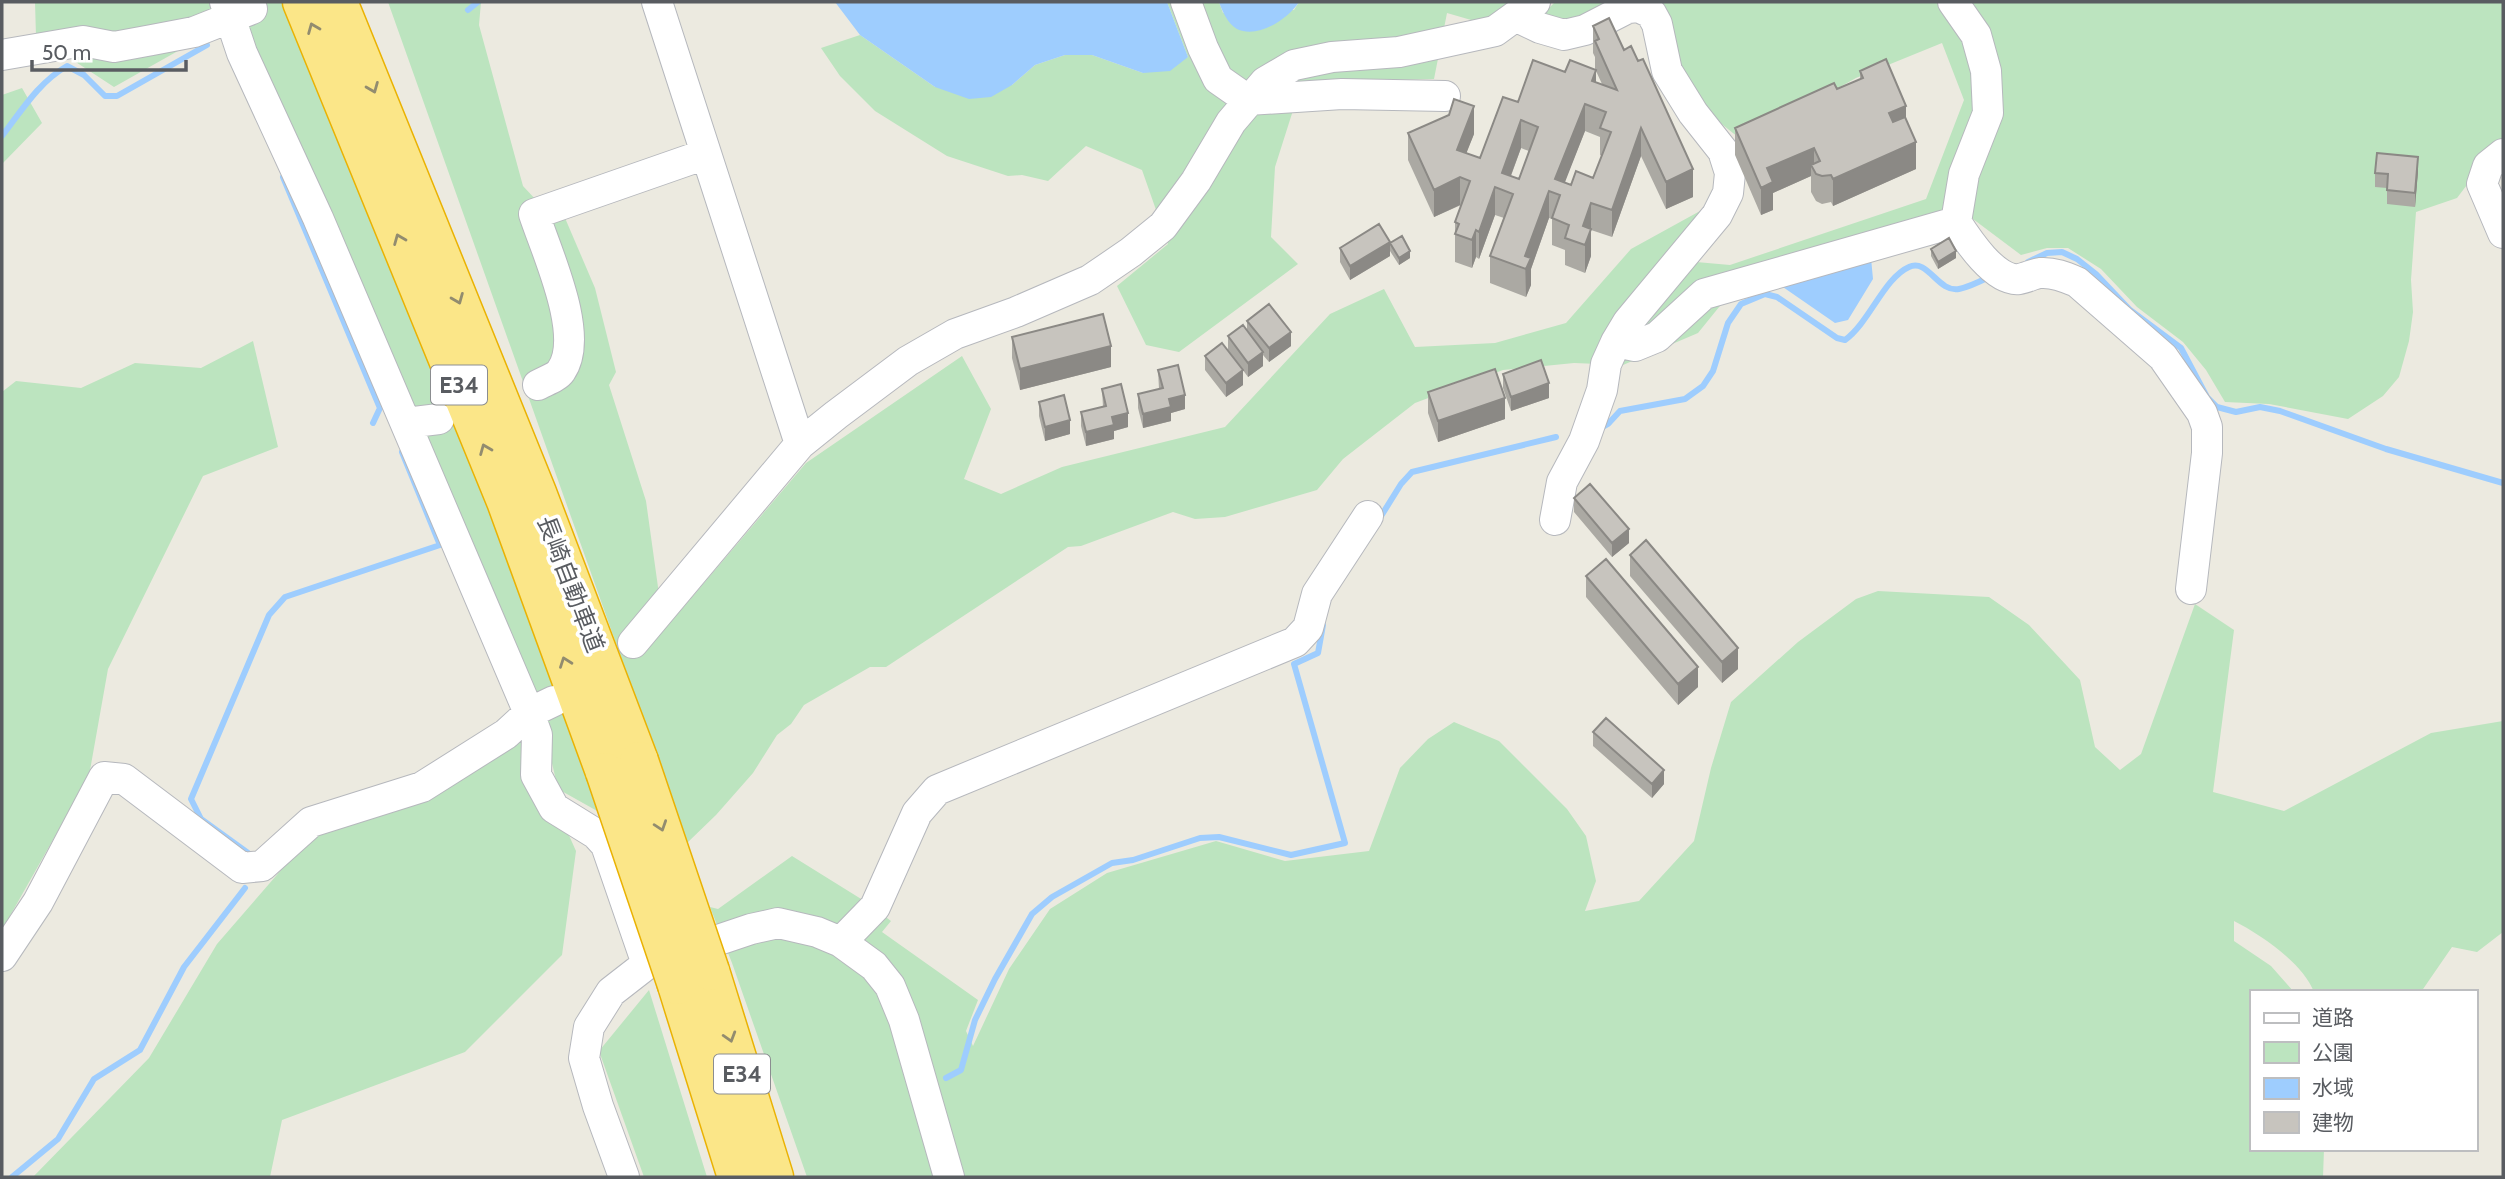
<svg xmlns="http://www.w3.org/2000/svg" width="2505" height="1179" font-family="Cabin,'Noto Sans JP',sans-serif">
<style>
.green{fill:#bce4bf}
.water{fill:#9ecdfe}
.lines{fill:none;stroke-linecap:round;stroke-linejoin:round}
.stream{stroke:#9ecdfe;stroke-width:6}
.minor-casing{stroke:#b6b8bd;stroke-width:32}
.highway-casing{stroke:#eab203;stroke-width:41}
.minor{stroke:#fff;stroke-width:30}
.highway{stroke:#fbe688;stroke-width:38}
.highway-bridge-casing{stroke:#eab203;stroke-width:41;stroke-linecap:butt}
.highway-bridge{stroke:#fbe688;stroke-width:38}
.wall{fill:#aba9a3;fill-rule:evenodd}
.shaded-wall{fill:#8b8985}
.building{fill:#c7c4be;stroke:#8b8985;stroke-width:2;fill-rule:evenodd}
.oneway{stroke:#928c6f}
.labels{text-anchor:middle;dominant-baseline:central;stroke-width:7;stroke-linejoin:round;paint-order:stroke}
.shield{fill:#fff;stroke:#8b8d90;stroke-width:2}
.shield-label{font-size:23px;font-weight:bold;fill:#595c61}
.street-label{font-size:24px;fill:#595c61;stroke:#fff}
</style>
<rect width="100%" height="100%" fill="#eceae0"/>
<path class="green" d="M35 2H283L441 375 599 812 558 789 538 703 240 16 114 87 36 36Z
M388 2H481L479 25 523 186 537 201 562 211 595 288 616 372 609 385 646 501 664 630 806 463 962 356 991 409 964 479 1001 494 1062 467 1225 427 1330 314 1384 289 1415 347 1495 343 1566 323 1631 249 1700 211 1685 261 1730 265 1926 199 1964 100 1942 43 1856 78 1743 141 1709 114 1675 56 1652 2H2503V144L2476 173 2457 198 2416 212 2411 280 2413 312 2409 341 2399 377 2383 396 2348 419 2269 404 2225 402 2206 370 2183 342 2137 307 2101 269 2068 248H2047L2021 255 1969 216 1728 296 1698 333 1623 365 1574 363 1503 370 1415 403 1343 459 1317 490 1225 517 1195 519 1173 512 1081 546 1068 547 886 667H870L804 705 791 724 777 735 753 773 716 815 687 843Z
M1167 2H1219L1223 13 1294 10 1299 2H1518L1485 24 1447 13 1434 79 1302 82 1275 167 1271 237 1298 264 1179 352 1146 345 1117 286 1168 244 1142 170 1086 146 1048 181 1022 175 1008 176 947 156 875 111 840 76 821 48 860 35 935 87 1012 85 1035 65 1065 55H1092L1143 73 1188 57Z
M1555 2H1629L1564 26 1541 16Z
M22 88 42 123 2 164V95Z
M253 341 278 447 203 476 108 669 89 776 2 930V392L16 381 81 388 135 363 201 368Z
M1878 591 1989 597 2029 625 2080 680 2095 747 2120 770 2141 754 2195 604 2234 630 2213 792 2284 811 2431 733 2503 721V932L2477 952 2452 947 2421 992H2314C2303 963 2260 934 2234 921V941L2271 966 2294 992H2251V1149H2324L2323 1177H807L732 963 710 907 718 909 792 856 866 902 891 921 882 932 978 1000 966 1031 973 1046 1009 969 1050 909 1107 873 1216 841 1285 861 1369 851 1400 768 1428 739 1454 722 1499 741 1567 809 1586 836 1596 881 1585 911 1639 901 1694 841 1711 768 1731 702 1798 642 1856 599Z
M524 735 576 851 562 955 465 1052 282 1120 270 1177H33L149 1058 217 944 315 831Z
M649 990 707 1177H644L599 1051Z"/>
<path class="water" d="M835 2H1167L1188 57 1170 71 1143 73 1092 55H1065L1035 65 1012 85 991 97 969 99 935 87 860 35Z
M1219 2H1299C1288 19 1258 39 1237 29 1228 24 1222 11 1219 2Z
M1871 258 1873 279 1848 320 1835 323 1780 285Z"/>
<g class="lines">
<path class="stream" d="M468 10 478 2
M2 136C22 110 39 82 67 66L84 75 105 96H117L207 45
M283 177 380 408 373 423
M2028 262 2047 253 2062 252 2077 259 2096 274 2130 310 2181 348 2207 397 2217 407 2236 412 2260 407 2280 411 2386 449 2503 483
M1601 428 1608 424 1620 411 1685 399 1703 386 1713 371 1728 323 1741 304 1765 294 1777 297 1837 338 1845 340C1869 323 1884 278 1909 267 1928 258 1938 293 1959 289 1969 287 1981 281 1989 277
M1378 521 1401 484 1412 472 1556 437
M248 853 201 819 191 799 269 615 285 597 440 545 402 452
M946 1078 961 1070 975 1020 995 979 1032 914 1052 897 1112 863 1133 860 1200 838 1219 837 1291 855 1345 843 1294 664 1318 653 1323 625
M12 1177 58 1139 94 1079 140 1050 184 967 245 888"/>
<defs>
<path id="minor" d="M225 2 242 53 318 218 529 713 537 735 536 775 554 808 596 834 606 845 647 964
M657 2 800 444
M1186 2 1203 48 1218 79 1248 100 1342 94 1445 96
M1953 2 1976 35 1986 71 1988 113 1964 174 1956 222C1967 239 1995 282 2019 279 2026 278 2033 274 2040 273 2053 272 2065 277 2077 282L2163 357 2202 413 2207 427V453L2191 589
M1517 17 1540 28 1564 35 1585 30 1628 8 1638 7 1651 13 1657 24 1667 71 1693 113 1723 151 1730 173 1728 193 1717 215 1628 322 1616 342 1606 364 1602 390 1584 441 1562 482 1555 520
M2 55 83 41 114 47 152 40 194 32 252 9
M2503 154 2488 166 2482 184 2503 233
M1616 342 1635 346 1657 337 1704 294 1956 222
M538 385C545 381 557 377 561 371 586 336 546 251 534 214L706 154
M406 423 439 419
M633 643 800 444 836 415 908 361 955 334 1016 312 1090 280 1131 252 1163 226 1196 181 1231 122 1265 82 1294 65 1332 57 1399 52 1495 31 1535 2
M841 942 875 907 917 813 937 790 1295 642 1308 628 1317 594 1368 516
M2 956 38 902 104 777 124 779 242 868 262 866 311 822 422 787 506 734 529 713 554 701
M624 1177 598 1106 584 1058 589 1027 611 992 647 964 751 929 778 923 817 932 841 942 874 966 890 986 904 1020 949 1177"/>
<path id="highway" d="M302 2 506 501 605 772
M338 2 537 493 639 761
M710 971 774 1177
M677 985 737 1177"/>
</defs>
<use href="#minor" class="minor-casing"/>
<use href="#highway" class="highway-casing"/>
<use href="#minor" class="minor"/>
<use href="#highway" class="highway"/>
<defs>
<path id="highway-bridge" d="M639 761 710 971
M605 772 677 985"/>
</defs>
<use href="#highway-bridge" class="highway-bridge-casing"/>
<use href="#highway-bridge" class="highway-bridge"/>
</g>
<path class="wall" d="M1593 26 1693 197 1666 209 1641 156 1612 237 1591 230V256L1585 273 1565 265V250L1552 245V219L1549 218 1531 269V285L1526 297 1490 283V256L1504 218 1495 215 1479 259 1476 257 1472 268 1455 262V222L1461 205 1434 217 1408 160V133L1474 134 1466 153 1480 158 1518 102 1565 72 1595 69V57L1593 53ZM1596 71 1602 84 1596 82ZM1585 131 1600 137V155L1602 156 1593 178 1571 185 1564 183ZM1521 148 1529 151 1519 179 1511 176Z
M1860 71 1906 120 1916 169 1833 206 1831 202 1822 204 1816 201 1811 192V176L1773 193V210L1761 215 1735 155V128L1837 89 1860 79Z
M2418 171 2415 207 2387 204V188L2375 187V173Z
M1390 242 1410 258 1399 265 1390 251V256L1350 280 1340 262V248Z
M1931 249 1956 258 1938 269 1931 256Z
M1247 321 1291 346 1269 362 1263 355V366L1248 377 1228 350V336L1247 331Z
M1012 337 1111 367 1020 390 1012 358Z
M1205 356 1243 385 1226 397 1205 370Z
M1158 370 1185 409 1171 413V421L1143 428 1138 408V394L1159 389Z
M1503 374 1549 398 1511 411 1503 388Z
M1102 389 1128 427 1114 431V439L1086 446 1081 426V412L1103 407Z
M1428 392 1505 419 1438 442 1428 413Z
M1039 402 1070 434 1045 441 1039 416Z
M1574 498 1629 543 1612 557 1574 512Z
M1630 555 1738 669 1722 683 1630 576Z
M1586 576 1698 687 1678 705 1586 597Z
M1593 732 1664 784 1652 798 1593 746Z"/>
<path class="shaded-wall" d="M1596 70V97L1592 108V81Z
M1585 104V131L1560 195 1555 179Z
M1474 106V134L1457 177V150Z
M1906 106V133L1889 141V113Z
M1521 120V148L1505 191 1502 173Z
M1641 128V156L1612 237V210Z
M1916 142V169L1833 206V179Z
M1814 148V170L1811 165V176L1773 193V210L1761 215V188L1767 168Z
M2418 157V171L2415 207V193Z
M1693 169V197L1666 209V182Z
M1460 177V205L1434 217V190Z
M1495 187V215L1479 259V232Z
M1549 191V218L1531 269V285L1526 297 1525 256Z
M1591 203V256L1585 273V245L1583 226Z
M1476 230V257L1472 268V240Z
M1390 242V256L1350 280V266Z
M1410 251V258L1399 265V258Z
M1956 251V258L1938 269V262Z
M1291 332V346L1269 362V348Z
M1111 346V367L1020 390V369Z
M1263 352V366L1248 377V363Z
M1243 370V385L1226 397V383Z
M1549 383V398L1511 411V397Z
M1185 395V409L1171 413V421L1143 428V414L1169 399Z
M1505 398V419L1438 442V421Z
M1128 413V427L1114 431V439L1086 446V432L1112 417Z
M1070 420V434L1045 441V427Z
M1629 529V543L1612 557V543Z
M1738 648V669L1722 683V662Z
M1698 667V687L1678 705V684Z
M1664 770V784L1652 798V784Z"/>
<path class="building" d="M1609 18 1624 50 1631 46 1638 61 1643 59 1693 169 1666 182 1641 128 1612 210 1591 203 1583 226 1591 229 1585 245 1565 238 1569 225 1552 218 1560 195 1549 191 1525 256 1531 258 1526 269 1490 256 1513 194 1495 187 1479 232 1476 230 1472 240 1455 234 1459 224 1455 222 1470 181 1460 177 1434 190 1408 133 1449 115 1454 99 1474 106 1457 150 1480 158 1503 97 1518 102 1533 60 1565 72 1570 60 1596 70 1592 81 1617 90 1595 41 1599 39 1593 26ZM1585 104 1606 112 1600 128 1611 132 1593 178 1576 171 1571 185 1555 179ZM1521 120 1538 127 1519 179 1502 173Z
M1886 59 1906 106 1889 113 1893 122 1905 117 1916 142 1833 179 1831 175 1822 176 1816 174 1811 165 1820 161 1814 148 1767 168 1773 182 1761 188 1735 128 1834 83 1837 89 1863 78 1860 71Z
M2377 153 2418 157 2415 193 2387 190 2388 174 2375 173Z
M1379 224 1390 242 1350 266 1340 248Z
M1402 236 1410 251 1399 258 1390 243Z
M1949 238 1956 251 1938 262 1931 249Z
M1269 304 1291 332 1269 348 1247 321Z
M1103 314 1111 346 1020 369 1012 337Z
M1243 325 1263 352 1248 363 1228 336Z
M1222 343 1243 370 1226 383 1205 356Z
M1541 360 1549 383 1511 397 1503 374Z
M1178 365 1185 395 1169 399 1171 407 1143 414 1138 394 1163 388 1158 370Z
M1495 369 1505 398 1438 421 1428 392Z
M1121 384 1128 413 1112 417 1114 425 1086 432 1081 412 1106 406 1102 389Z
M1064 395 1070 420 1045 427 1039 402Z
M1590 484 1629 529 1612 543 1574 498Z
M1646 540 1738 648 1722 662 1630 555Z
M1606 559 1698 667 1678 684 1586 576Z
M1606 718 1664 770 1652 784 1593 732Z"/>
<defs><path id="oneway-chevron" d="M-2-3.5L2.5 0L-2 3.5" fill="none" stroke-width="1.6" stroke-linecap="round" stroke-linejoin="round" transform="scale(1.75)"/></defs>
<g class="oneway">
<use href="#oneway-chevron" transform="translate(313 28) rotate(-112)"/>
<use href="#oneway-chevron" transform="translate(373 88) rotate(68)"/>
<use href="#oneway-chevron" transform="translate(399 239) rotate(-112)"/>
<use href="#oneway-chevron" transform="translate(458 299) rotate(68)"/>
<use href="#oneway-chevron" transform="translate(485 449) rotate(-112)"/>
<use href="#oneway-chevron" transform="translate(565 662) rotate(-110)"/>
<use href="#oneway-chevron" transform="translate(661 826) rotate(71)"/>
<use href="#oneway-chevron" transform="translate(730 1037) rotate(73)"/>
</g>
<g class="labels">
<g class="shield">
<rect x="431" y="365.5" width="56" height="39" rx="5"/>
<rect x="714" y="1054.5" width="56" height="39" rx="5"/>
</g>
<g class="shield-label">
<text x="459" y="385">E34</text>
<text x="742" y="1074">E34</text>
</g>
<g class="street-label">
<text transform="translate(571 584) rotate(69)">長崎自動車道</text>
</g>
</g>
<rect width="2505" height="1179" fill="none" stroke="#595c61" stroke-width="7"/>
<rect x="2250" y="990" width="228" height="161" fill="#ffffff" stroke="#bdbec0" stroke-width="2"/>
<rect x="2264" y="1013" width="35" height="10" fill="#ffffff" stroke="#bdbec0" stroke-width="2"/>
<text x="2312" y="1025" font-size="21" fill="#595c61">道路</text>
<rect x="2264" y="1042" width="35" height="21" fill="#bce4bf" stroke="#bdbec0" stroke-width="2"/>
<text x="2312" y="1060" font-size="21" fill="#595c61">公園</text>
<rect x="2264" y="1078" width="35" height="21" fill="#9ecdfe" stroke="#bdbec0" stroke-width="2"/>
<text x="2312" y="1095" font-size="21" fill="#595c61">水域</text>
<rect x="2264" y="1112" width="35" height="21" fill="#c7c4be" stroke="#bdbec0" stroke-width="2"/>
<text x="2312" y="1130" font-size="21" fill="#595c61">建物</text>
<path d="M32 60v10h154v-10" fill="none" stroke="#595c61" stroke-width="3.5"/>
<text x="42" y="60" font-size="21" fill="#595c61" stroke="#ffffff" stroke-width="5" paint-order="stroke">50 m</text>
</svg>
